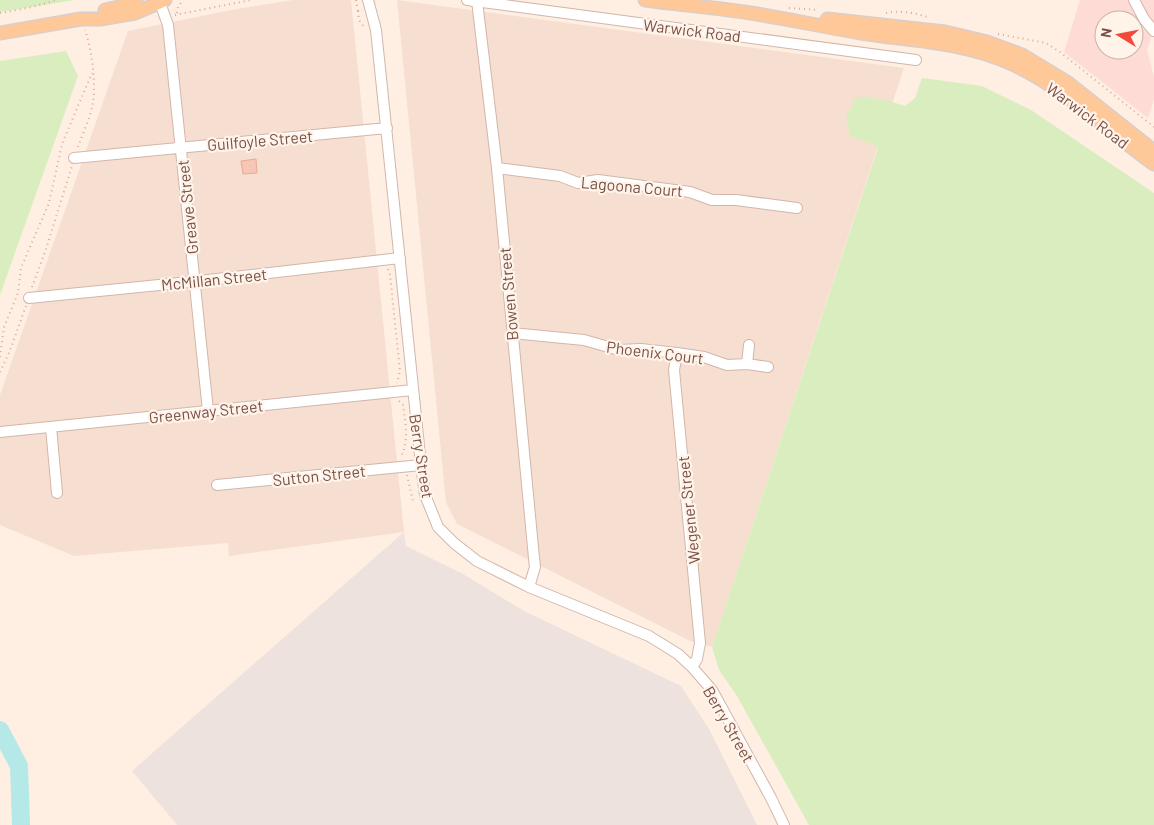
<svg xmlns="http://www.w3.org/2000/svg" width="1154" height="825" font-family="Barlow,sans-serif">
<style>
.residential{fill:#f6dfd0}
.commercial{fill:#ffdbd5;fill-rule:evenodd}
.industrial{fill:#ede2dd}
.green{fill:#d9edbf}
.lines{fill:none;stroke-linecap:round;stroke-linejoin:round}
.river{stroke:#b5e9e8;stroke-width:18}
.building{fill:#f6c6b7;stroke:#eaa996}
.minor-casing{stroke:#d2b6aa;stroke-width:12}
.major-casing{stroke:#d9cecb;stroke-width:15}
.path{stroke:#dba99a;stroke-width:2;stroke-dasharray:1 4;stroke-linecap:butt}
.minor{stroke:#fff;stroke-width:10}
.major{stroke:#ffc898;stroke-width:12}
.labels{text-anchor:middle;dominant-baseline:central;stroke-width:4.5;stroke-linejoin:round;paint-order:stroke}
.street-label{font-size:16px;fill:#785046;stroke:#fff3ea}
</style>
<rect width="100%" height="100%" fill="#feefe2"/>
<path class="residential" d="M293 0H351L404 532 229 556 228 543 74 556 0 525V395L128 31 231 10Z
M397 0 904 68 712 647 690 641 457 524 446 503Z"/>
<path class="commercial" d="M1080 0H1154V29L1147 50 1154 77V99L1148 118 1064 52ZM1104 20H1134V50H1104Z"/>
<path class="industrial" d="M404 532 406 546 463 574 524 611 681 686 709 729 757 825H177L132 771Z"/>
<path class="green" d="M0 0H75L0 12Z
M66 51 78 76 0 295V61Z
M922 78 982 86 1031 110 1154 193V825H809L737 696 719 670 712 647 878 148 872 144 850 136 846 116 856 97C874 97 888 100 905 106L915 98Z"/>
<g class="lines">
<path class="river" d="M0 730 19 766 21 825"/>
</g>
<path class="building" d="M256 159 257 173 243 174 241 161Z"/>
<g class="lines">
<defs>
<path id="minor" d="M368 0 376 30 421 465 425 495 438 527 454 543 477 561 529 587 649 636 678 654 692 667 712 690 771 798 784 825
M467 0 916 60
M1134 0 1144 19 1154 31
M477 1 497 168 534 558 535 567 529 587
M160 3 168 25 208 411
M74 158 387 128
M497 168 560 176 578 183 598 180 690 192 712 200H736L797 208
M29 298 199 281 400 258
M512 333 584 340 619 350 641 349 677 353 704 357 727 365 747 364 768 367
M677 353 674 370 700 643 697 659 692 667
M747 364 749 345
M51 427 57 493
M0 432 413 390
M217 485 421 465"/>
<path id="major" d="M645 0C682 5 720 8 757 14 792 20 826 27 861 33 912 41 965 42 1012 64 1065 88 1107 131 1154 164
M105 10 119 7 136 0
M827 19 945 32 987 42 1022 55 1068 83 1154 151
M0 33 81 19H100L135 13 165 0"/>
</defs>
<use href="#minor" class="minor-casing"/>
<use href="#major" class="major-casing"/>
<path class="path" d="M356 0 358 11H362
M789 8 819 10
M358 11 359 20 364 27
M0 13C19 10 39 6 56 0
M177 13 178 7 183 0
M886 13C901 10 917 13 930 18
M175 15 251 0
M998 34 1046 43 1060 52 1154 127
M78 147C83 133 90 118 93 103 96 81 92 51 85 30
M388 269 390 275 400 371 397 383
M32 287 46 249 72 166
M0 357 4 327 18 293 21 268 49 203 62 144 92 73
M0 372 9 353 26 306
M399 401 403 405C405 423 410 441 400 458
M407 475 413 501H416"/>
<use href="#minor" class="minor"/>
<use href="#major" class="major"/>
</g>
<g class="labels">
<g class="street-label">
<text transform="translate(692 30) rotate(7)">Warwick Road</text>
<text transform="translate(1088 115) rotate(37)">Warwick Road</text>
<text transform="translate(260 140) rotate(-5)">Guilfoyle Street</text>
<text transform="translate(632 186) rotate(5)">Lagoona Court</text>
<text transform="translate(187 207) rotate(-96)">Greave Street</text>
<text transform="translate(214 279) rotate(-6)">McMillan Street</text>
<text transform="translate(508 294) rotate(-95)">Bowen Street</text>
<text transform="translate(655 352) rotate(7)">Phoenix Court</text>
<text transform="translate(206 411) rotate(-6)">Greenway Street</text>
<text transform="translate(422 456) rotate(81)">Berry Street</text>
<text transform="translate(319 475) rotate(-6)">Sutton Street</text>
<text transform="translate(688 510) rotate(-96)">Wegener Street</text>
<text transform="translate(729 724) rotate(60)">Berry Street</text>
</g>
</g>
<g transform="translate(1119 35) rotate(280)"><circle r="24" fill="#fff3ea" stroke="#c9b2a8"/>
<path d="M0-4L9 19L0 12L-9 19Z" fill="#f2493d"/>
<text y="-8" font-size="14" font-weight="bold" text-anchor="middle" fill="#785046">N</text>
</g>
</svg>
